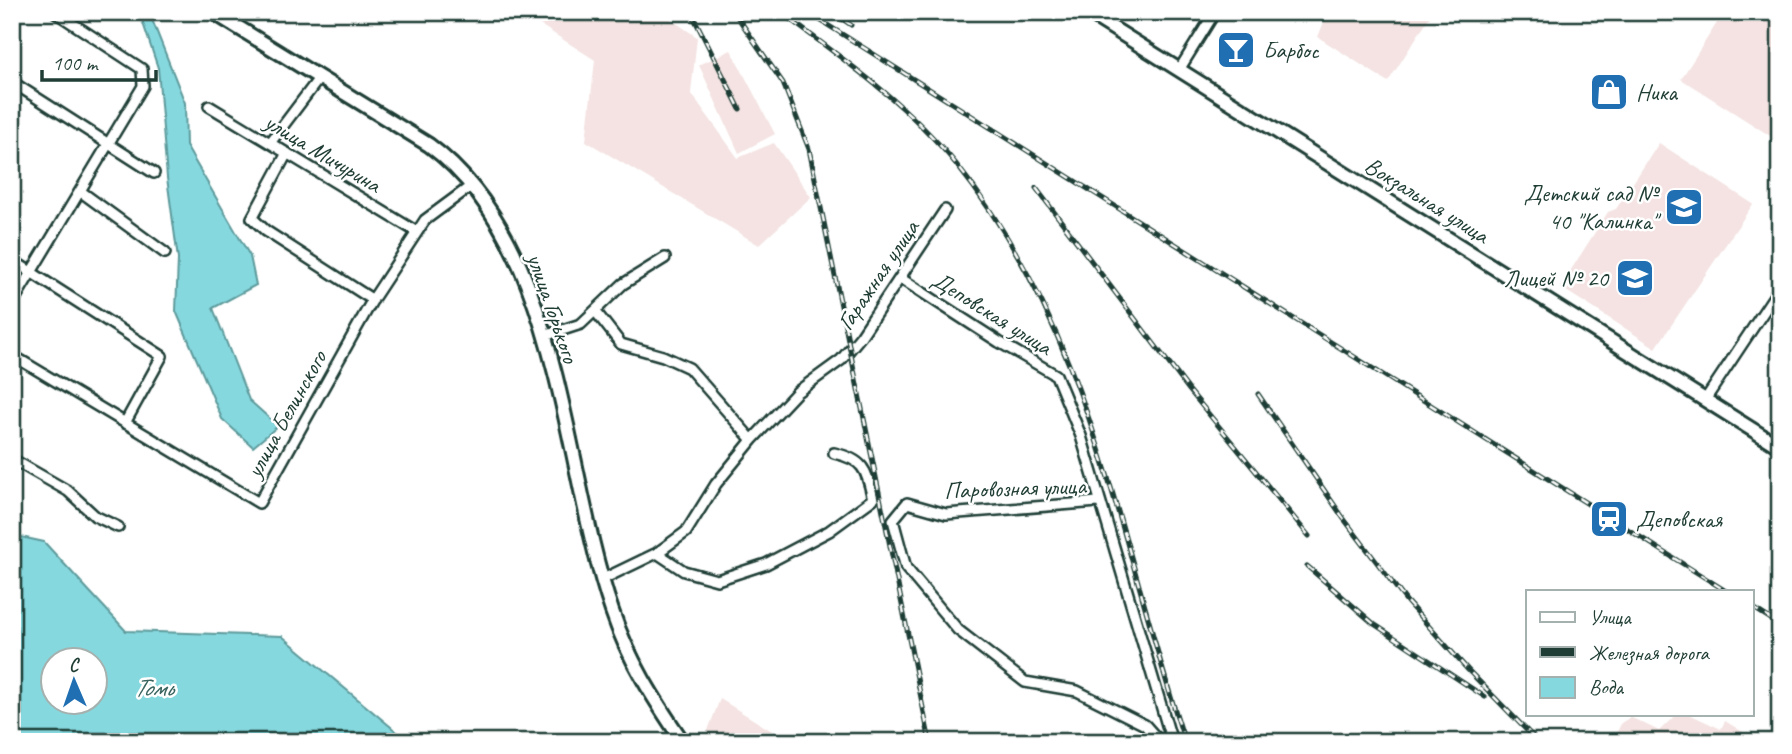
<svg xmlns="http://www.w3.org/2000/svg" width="1792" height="754" font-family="Caveat,sans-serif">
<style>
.built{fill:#f4e3e2}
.water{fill:#86d8df;stroke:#5d9a9b;stroke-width:2;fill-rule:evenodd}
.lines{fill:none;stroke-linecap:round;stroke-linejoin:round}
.street-casing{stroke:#1f3d34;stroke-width:14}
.secondary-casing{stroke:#1f3d34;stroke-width:18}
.street{stroke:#fff;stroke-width:9}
.secondary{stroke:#fff;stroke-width:12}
.rail-casing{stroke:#1f3d34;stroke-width:5}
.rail{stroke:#fff;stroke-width:2.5;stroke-dasharray:8;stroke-linecap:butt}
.labels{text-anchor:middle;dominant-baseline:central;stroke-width:5;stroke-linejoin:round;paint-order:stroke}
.poi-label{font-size:24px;fill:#1f3d34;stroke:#fff;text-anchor:start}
.street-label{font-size:24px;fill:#1f3d34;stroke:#fff}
.water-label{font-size:26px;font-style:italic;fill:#39645f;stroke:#fff}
</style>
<rect width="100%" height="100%" fill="#fff"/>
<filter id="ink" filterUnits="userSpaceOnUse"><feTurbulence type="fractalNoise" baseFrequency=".0143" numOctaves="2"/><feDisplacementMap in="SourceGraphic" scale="14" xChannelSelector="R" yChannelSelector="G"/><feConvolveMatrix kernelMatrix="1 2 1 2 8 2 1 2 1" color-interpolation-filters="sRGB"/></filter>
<g filter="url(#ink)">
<path class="built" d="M520 12H660L697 37 691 93 738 158 774 143 811 197 759 245 586 141 595 60Z
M1328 12H1430L1432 13 1388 82 1318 37Z
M1724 12H1780V142L1681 79Z
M731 50 775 134 739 153 699 65Z
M1659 143 1753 204 1656 348 1560 287 1608 212 1616 209Z
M720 699 790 742H722L707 733Z
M1677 714H1689L1721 729 1725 721 1759 742H1612L1621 724 1630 717 1659 731Z"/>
<path class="water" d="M134 12H149L185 103 186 146 250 256 256 285 213 308 249 400 278 426 253 447 222 419 176 311 178 259 167 178 158 68 142 20Z
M12 535 44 542 126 631 282 636 409 742H12ZM52 660H94V702H52Z"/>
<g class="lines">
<defs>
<path id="street" d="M1179 70 1215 12
M12 82 154 173
M209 106 417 232
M270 143 320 77
M287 153 252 218 266 231 373 300
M80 191 165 253
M12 260 162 356 125 423
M900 278 999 342 1056 375 1081 436 1172 742
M12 304 143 86 142 69 55 12
M596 312 621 344 663 356 689 368 752 440
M544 336 581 324 623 284 665 258
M12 355 259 503 373 299 425 220 471 186
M1705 400 1780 287
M12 459 68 491 95 516 118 527
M1098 502 946 514 907 503 893 520 906 568 958 630 1025 682 1077 691 1145 725 1160 742
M657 553 684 571 717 580 766 564 829 531 873 499C866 470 865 460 834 453
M603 579 657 553 686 532 716 484 752 440 797 392 841 360 861 336 945 210"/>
<path id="secondary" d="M213 12 429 145C562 243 562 466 612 611 628 659 655 701 683 742
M1087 12 1780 447"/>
</defs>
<use href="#street" class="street-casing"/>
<use href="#secondary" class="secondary-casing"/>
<use href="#street" class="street"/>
<use href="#secondary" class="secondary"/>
<defs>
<path id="rail" d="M691 12 740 109
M734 12 783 83 809 149 930 742
M780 12C842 58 908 104 956 164 1090 330 1120 544 1185 742
M807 12 1726 591
M832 12 851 25
M1036 188 1189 390 1309 536
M1258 394 1344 519 1407 602 1468 670 1538 742
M1307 566 1374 624 1485 697
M1752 607 1780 625"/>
</defs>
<use href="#rail" class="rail-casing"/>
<use href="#rail" class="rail"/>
</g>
</g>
<defs>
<symbol id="bar-square" viewBox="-11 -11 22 22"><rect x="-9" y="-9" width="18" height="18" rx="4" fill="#1f6fb2" stroke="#fff"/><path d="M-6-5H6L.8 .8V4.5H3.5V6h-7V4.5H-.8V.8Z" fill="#fff"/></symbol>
<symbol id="shop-square" viewBox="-11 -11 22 22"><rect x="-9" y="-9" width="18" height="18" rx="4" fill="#1f6fb2" stroke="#fff"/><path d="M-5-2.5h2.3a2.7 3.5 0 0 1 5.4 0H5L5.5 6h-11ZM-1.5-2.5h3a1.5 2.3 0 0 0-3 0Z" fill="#fff"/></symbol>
<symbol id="school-square" viewBox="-11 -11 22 22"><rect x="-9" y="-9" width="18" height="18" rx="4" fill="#1f6fb2" stroke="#fff"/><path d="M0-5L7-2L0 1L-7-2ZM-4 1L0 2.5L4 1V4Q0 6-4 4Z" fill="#fff"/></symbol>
<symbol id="station-square" viewBox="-11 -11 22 22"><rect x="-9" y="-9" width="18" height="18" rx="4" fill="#1f6fb2" stroke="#fff"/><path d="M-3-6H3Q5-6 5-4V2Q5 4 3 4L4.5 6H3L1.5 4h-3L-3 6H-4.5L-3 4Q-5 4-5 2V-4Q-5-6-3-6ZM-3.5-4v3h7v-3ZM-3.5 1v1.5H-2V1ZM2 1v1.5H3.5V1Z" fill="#fff"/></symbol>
</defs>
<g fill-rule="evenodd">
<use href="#bar-square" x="1214" y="28" width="44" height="44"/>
<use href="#shop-square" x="1587" y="70" width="44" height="44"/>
<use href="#school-square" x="1662" y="185" width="44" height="44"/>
<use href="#school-square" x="1613" y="256" width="44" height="44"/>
<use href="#station-square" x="1587" y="497" width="44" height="44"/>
</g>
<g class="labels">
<g class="poi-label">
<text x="1263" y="50">Барбос</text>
<text x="1636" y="92">Ника</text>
<text x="1657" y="193" text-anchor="end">Детский сад №<tspan x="1657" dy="28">40 "Калинка"</tspan></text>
<text x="1608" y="278" text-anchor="end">Лицей № 20</text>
<text x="1636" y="519">Деповская</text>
</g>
<g class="street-label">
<text transform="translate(323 153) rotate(31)">улица Мичурина</text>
<text transform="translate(1427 200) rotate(32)">Вокзальная улица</text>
<text transform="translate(878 275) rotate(-56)">Гаражная улица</text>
<text transform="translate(553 308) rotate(71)">улица Горького</text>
<text transform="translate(992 313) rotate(32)">Деповская улица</text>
<text transform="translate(286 414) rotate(-61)">улица Белинского</text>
<text transform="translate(1015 488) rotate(-2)">Паровозная улица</text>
</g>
<g class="water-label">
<text x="153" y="687">Томь</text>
</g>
</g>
<rect width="1792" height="754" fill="none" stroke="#fff" stroke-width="42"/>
<rect x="21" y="21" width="1750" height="712" fill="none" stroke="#1f3d34" stroke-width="2.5" filter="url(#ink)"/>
<rect x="1526" y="590" width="228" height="126" fill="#ffffff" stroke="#a5b1ae" stroke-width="2"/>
<rect x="1540" y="612" width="35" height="10" fill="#ffffff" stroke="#a5b1ae" stroke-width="2"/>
<text x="1589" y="624" font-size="21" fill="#1f3d34">Улица</text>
<rect x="1540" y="647" width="35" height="10" fill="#1f3d34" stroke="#a5b1ae" stroke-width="2"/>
<text x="1589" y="660" font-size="21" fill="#1f3d34">Железная дорога</text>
<rect x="1540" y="677" width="35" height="21" fill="#86d8df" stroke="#a5b1ae" stroke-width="2"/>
<text x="1589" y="694" font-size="21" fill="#1f3d34">Вода</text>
<g transform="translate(74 681) rotate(358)"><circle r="33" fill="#ffffff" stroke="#a5b1ae" stroke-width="2"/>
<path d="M0-5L12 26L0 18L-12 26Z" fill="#1f6fb2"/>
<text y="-10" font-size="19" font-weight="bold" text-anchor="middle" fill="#1f3d34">С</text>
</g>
<path d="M42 70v10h114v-10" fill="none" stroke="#1f3d34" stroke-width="3.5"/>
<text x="52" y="70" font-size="21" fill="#1f3d34" stroke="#ffffff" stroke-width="5" paint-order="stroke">100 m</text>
</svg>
